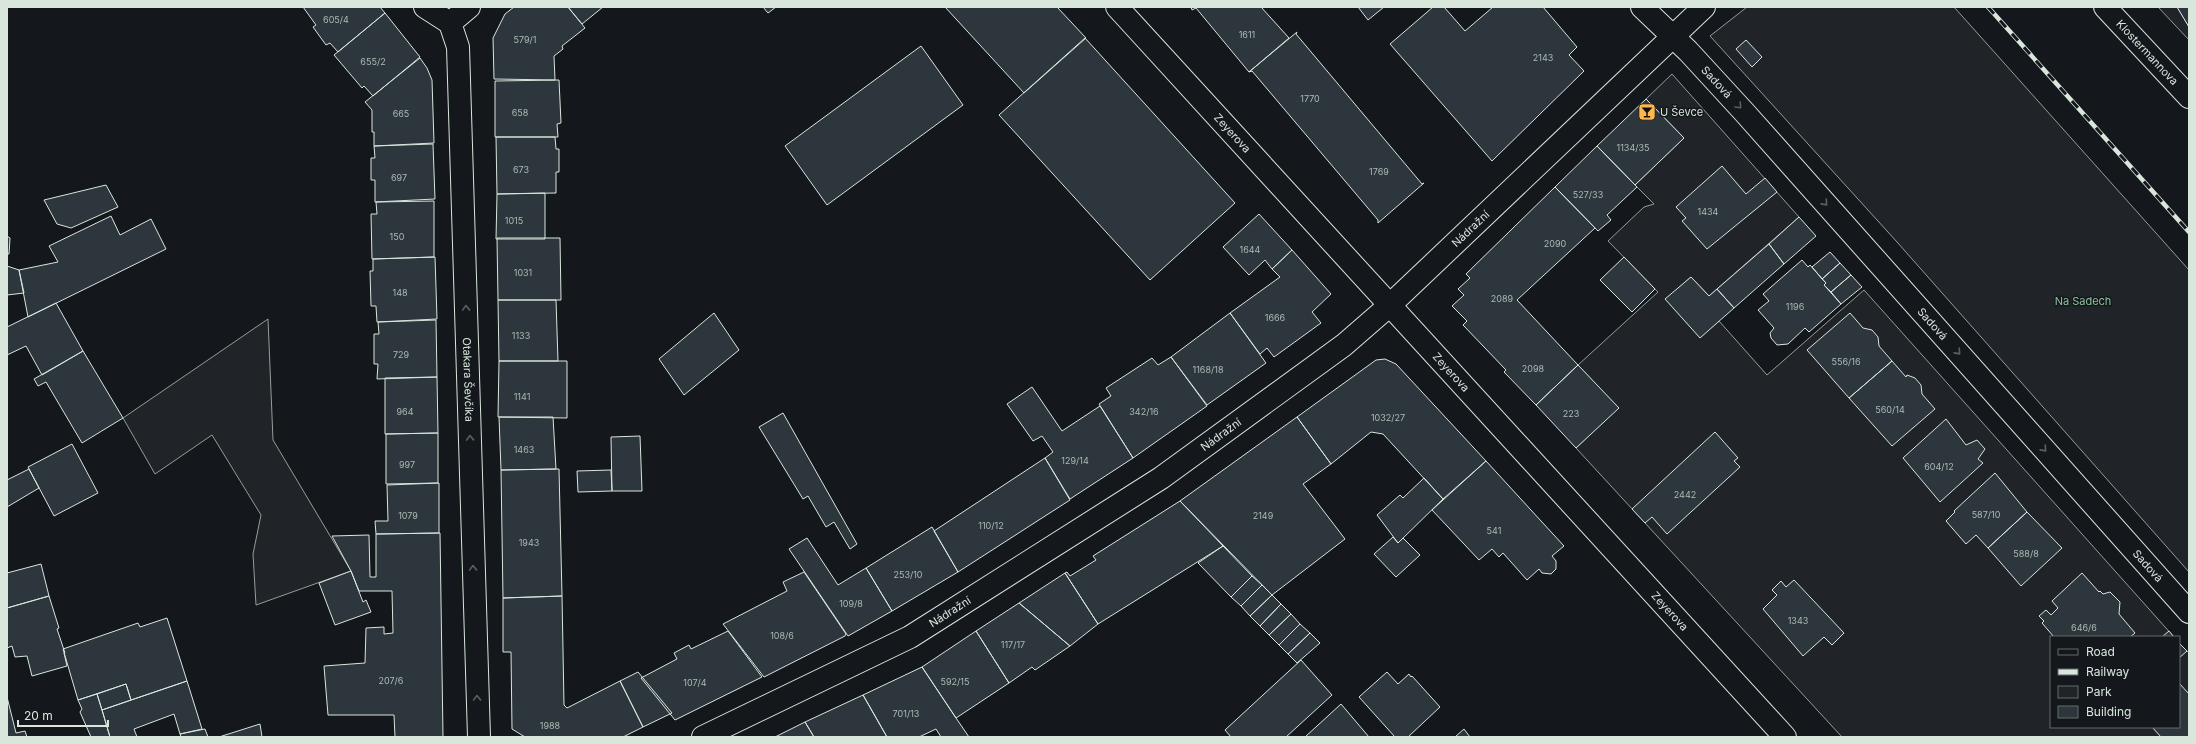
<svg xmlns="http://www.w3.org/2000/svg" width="2196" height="744" font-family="Inter,sans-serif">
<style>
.green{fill:#202428;stroke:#939e99}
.building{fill:#2c363c;stroke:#d8e6dc}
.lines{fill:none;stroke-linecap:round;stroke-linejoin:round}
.minor-casing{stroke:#d8e6dc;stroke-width:24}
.tertiary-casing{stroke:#d8e6dc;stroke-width:24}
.minor{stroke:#14181c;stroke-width:22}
.tertiary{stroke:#14181c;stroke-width:22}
.rail-casing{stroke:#d8e6dc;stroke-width:4.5}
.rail{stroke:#14181c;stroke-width:3;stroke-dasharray:9;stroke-linecap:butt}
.oneway{stroke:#59605f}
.labels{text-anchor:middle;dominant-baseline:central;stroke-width:3;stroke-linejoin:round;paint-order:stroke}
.number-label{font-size:9px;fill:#adbab4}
.street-label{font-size:11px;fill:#d8e6dc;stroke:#14181c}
.poi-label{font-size:11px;fill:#d8e6dc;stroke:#14181c;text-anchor:start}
.park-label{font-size:11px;fill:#8ac095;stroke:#14181c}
</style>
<rect width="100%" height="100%" fill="#14181c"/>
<path class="green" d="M1747 7H1954L2189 270V572L1897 242 1710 36Z
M2158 7H2177L2189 27V40Z
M1672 74 1799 217 1709 296 1691 277 1666 299 1700 337 1719 321 1767 375 1864 290 2174 637H2051V727H2179V643L2189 653V737H1842L1576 448 1618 408 1578 365 1658 292 1608 241 1644 207 1654 204 1635 185 1684 138 1646 99Z
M268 319 273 440 351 571 256 605 253 554 261 515 212 435 155 474 123 418Z"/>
<path class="building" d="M303 7H380L385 13 338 52 330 43 326 45 313 27 316 25Z
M514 7H568L585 28 562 46 563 49 554 56 555 80 494 79 493 38 505 14Z
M568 7H603L582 24Z
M763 7H776L768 13Z
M945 7H1057L1086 38 1024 93Z
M1191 7H1261L1289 38 1249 72 1196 8 1192 10Z
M1358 7H1384L1368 20Z
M1433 7H1444L1465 31 1493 7H1543L1577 47 1569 55 1584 71 1492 161 1390 44Z
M2177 7H2189V27Z
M385 13 420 57 373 96 364 86 362 88 334 55Z
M1297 32 1296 34 1422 184 1424 183 1378 223V220L1252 71 1249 72Z
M1085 38 1235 203 1150 280 999 115Z
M1746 40 1762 57 1752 67 1736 49Z
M921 46 963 105 827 205 785 146Z
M420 58 427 68 432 80 434 143 374 146V132H372V110L365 102Z
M559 80 561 123 557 124 558 137H495V81Z
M1646 99 1684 138 1635 185 1597 146Z
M496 137H555L556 149H559V172H556V193L497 194Z
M433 144 435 199 375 202V180H371V158H375L374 146Z
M1597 146 1637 187 1607 215 1611 220 1598 231 1555 187Z
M1722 166 1746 194 1765 178 1777 192 1707 249 1682 221 1686 218 1676 207Z
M106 185 118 207 71 228 57 224 44 200Z
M1555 187 1595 228 1517 300 1578 365 1536 405 1504 372 1506 370 1463 325 1467 321 1452 306 1464 295 1458 289 1470 278 1466 274Z
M545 193V239H496L497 194Z
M434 201V257L372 259 371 214H377L376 202Z
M1259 214 1292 250 1272 269 1265 260 1249 275 1223 247Z
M111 216 120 235 151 219 166 249 28 317 19 270 58 262 49 246Z
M1799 217 1816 236 1784 264 1769 244Z
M7 236 10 238 9 254H7Z
M497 238H560L561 300H498Z
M1769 244 1784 264 1734 308 1717 289Z
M1292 250 1331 294 1312 312 1321 323 1274 357 1267 348 1260 354 1230 313 1280 277 1272 269Z
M1830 252 1840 263 1822 279 1812 267Z
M435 257 437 319 377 322 376 306H371L370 271H373V259Z
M1624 257 1655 289 1632 312 1600 280Z
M1802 260 1808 267 1810 265 1826 283 1824 285 1841 304 1809 332 1805 328 1788 344 1777 345 1771 338 1770 333 1774 328 1758 310 1769 301 1763 294Z
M1840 263 1851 275 1831 292 1824 285 1826 283 1822 279Z
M7 266 19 270 24 293 7 295Z
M1851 275 1862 287 1841 304 1831 292Z
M1691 277 1709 296 1717 289 1734 308 1700 338 1665 299Z
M498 300H556L558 361H499Z
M56 303 83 351 42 375 26 346 7 355V327Z
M714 313 739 350 684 395 659 359Z
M1230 313 1266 363 1207 405 1171 357Z
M1850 313 1863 328 1872 330 1878 337 1879 346 1892 361 1849 398 1807 350Z
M436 320 437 377 377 379 378 364H374V334H379L378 322Z
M83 351 123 418 82 443 46 382 38 386 34 379Z
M1171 357 1207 406 1133 458 1099 404 1111 396 1106 388 1152 358 1158 365Z
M1385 359 1396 364 1486 461 1443 499 1383 434 1371 432 1331 464 1297 417 1376 360Z
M499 361H567V418L498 417Z
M1892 361 1906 377 1907 375 1915 378 1921 385 1922 394 1935 409 1892 446 1849 398Z
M1578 365 1619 408 1576 448 1536 405Z
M437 377 438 433 385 434V378Z
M1032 387 1062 431 1100 406 1133 458 1070 499 1045 458 1053 452 1042 436 1033 441 1007 404Z
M783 413 857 544 850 549 834 522 826 527 808 496 803 499 759 427Z
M499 417H553L556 469 501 470Z
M1297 417 1331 464 1303 484 1345 539 1272 595 1180 501Z
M1946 419 1966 445 1977 440 1985 449 1978 459 1983 463 1940 502 1903 458Z
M1715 432 1738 458 1734 461 1740 467 1667 534 1652 517 1645 523 1632 509Z
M438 433V483L386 484V434Z
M640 436 642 491H612L611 437Z
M72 444 98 493 54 516 28 467Z
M1045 458 1070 500 958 572 934 531Z
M1486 461 1564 546 1552 556 1556 561V569L1551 574 1542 573 1539 569 1527 580 1503 553 1499 557 1492 549 1479 560 1432 510Z
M29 469 39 488 7 507V480Z
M559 469 562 596 503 598 501 470Z
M611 470 612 491 578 492 577 471Z
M1995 473 2027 512 1988 548 1976 535 1966 544 1946 521 1955 512 1954 511Z
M1424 478 1443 499 1398 543 1377 515 1400 495 1403 498Z
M439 483V533L376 534 375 521H388L387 485Z
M1180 501 1223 546 1098 624 1065 573 1067 572 1070 576 1096 560 1093 556Z
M2027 512 2062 548 2021 586 1988 548Z
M932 527 958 572 892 611 866 568Z
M440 533 443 737H395L394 715H328L324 666 365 663 366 628 384 627V634L393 633 392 591H359L351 571 332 536 369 535 370 577H376V534Z
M1393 537 1398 543 1403 538 1420 555 1396 577 1374 554Z
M807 538 838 585 866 568 892 611 848 636 789 549Z
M1223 546 1252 576 1231 597 1198 563Z
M41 564 49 596 7 608V573Z
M351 571 363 602 366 600 371 612 335 625 319 583Z
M804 572 846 634 845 636 764 677 723 624 787 591 783 582Z
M1065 573 1098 624 1070 646 1019 603Z
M2082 573 2099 592 2100 591 2103 594 2110 592 2120 602 2119 614 2135 633 2130 637H2054L2042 623 2044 621 2039 616 2046 610 2051 615 2058 608 2052 601Z
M1252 576 1262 585 1241 606 1231 597Z
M1794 580 1844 633 1832 645 1824 637 1803 656 1763 609 1777 595 1772 590 1781 581 1786 587Z
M1262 585 1272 595 1250 616 1241 606Z
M1272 595 1281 604 1260 626 1250 616Z
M49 596 59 628 57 629 65 653H64L67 666 32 676 27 656 15 657 12 646 7 648V608Z
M562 596 564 705 567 708 620 681 643 727 623 737H525L512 729 511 652H503V598Z
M1019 603 1070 646 1035 670 1032 667 1009 683 976 631Z
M1281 604 1291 614 1269 635 1260 626Z
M1291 614 1300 624 1279 645 1269 635Z
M167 618 187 681 131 700 126 684 78 700 63 649 138 623 140 627Z
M1300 624 1310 633 1288 654 1279 645Z
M728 631 762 677 675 720 641 678 677 659 674 653 689 645 691 649Z
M976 631 1009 683 956 718 922 667Z
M2169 631 2174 637H2162Z
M1310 633 1320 643 1297 663 1288 654Z
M2179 643 2187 651 2179 658Z
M1301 660 1332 695 1286 737H1231L1225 730Z
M922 667 956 718 969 737H941L936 729 919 737H887L863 695Z
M638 672 672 713 643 727 620 681Z
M1387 672 1398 684 1409 674 1411 677 1412 676 1440 707 1408 737H1395L1359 697Z
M187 681 202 729 180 734 174 714 134 729 137 737H110L102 710Z
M2179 683 2189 694V735L2187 737H2161L2152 727H2179Z
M126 684 131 700 102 710 97 694Z
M97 694 102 710 110 737H91L80 712 82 709 78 700Z
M863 695 887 737H814L805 722Z
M7 697 16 733 25 731 27 737H7Z
M1341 704 1369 737H1305Z
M805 722 814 737H775Z
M260 724 262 737H219Z
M205 729 208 737H181L180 734Z
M1464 729 1470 737H1455Z"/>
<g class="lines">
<defs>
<g id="minor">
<path d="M425 7 450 23"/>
<path id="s1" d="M1642 7 1688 51 1745 113 2189 612"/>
<path id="s2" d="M2105 7 2189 97"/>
<path id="s3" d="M450 23 458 47 479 737"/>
<path d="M450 23 469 7"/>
<path id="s4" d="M703 737 910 637 1161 478 1344 345 1390 305 1704 7"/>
</g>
<g id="tertiary">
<path id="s5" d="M1117 7 1785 737"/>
</g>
</defs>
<use href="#minor" class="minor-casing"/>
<use href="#tertiary" class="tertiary-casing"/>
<use href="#minor" class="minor"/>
<use href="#tertiary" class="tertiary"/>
<defs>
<path id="rail" d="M1988 7 2189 232"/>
</defs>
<use href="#rail" class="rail-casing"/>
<use href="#rail" class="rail"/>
</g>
<defs><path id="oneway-chevron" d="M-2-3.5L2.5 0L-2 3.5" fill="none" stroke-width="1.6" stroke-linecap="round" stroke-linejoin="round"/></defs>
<g class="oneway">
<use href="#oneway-chevron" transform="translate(1739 106) rotate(47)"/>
<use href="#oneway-chevron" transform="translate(1825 203) rotate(48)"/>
<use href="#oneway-chevron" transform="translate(466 308) rotate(-92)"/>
<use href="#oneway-chevron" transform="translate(1958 352) rotate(48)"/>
<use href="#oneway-chevron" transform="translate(470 438) rotate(-92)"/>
<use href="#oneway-chevron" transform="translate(2044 449) rotate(48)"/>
<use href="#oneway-chevron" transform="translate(473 568) rotate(-92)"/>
<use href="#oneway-chevron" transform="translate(477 698) rotate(-92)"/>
</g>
<defs>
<symbol id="bar-square" viewBox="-11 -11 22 22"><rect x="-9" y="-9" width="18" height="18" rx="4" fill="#ffb74d" stroke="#14181c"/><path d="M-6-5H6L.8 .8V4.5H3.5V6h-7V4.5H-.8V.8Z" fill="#111"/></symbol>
</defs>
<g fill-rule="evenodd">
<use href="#bar-square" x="1637" y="102" width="20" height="20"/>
</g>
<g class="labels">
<g class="number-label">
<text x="336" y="19">605/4</text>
<text x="1247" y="34">1611</text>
<text x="525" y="39">579/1</text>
<text x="1543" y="57">2143</text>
<text x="373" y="61">655/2</text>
<text x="1310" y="98">1770</text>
<text x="520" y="112">658</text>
<text x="401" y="113">665</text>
<text x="1633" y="147">1134/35</text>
<text x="521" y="169">673</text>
<text x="1379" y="171">1769</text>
<text x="399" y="177">697</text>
<text x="1588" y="194">527/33</text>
<text x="1708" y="211">1434</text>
<text x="514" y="220">1015</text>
<text x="397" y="236">150</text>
<text x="1555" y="243">2090</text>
<text x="1250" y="249">1644</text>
<text x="523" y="272">1031</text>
<text x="400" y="292">148</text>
<text x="1502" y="298">2089</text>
<text x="1795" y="306">1196</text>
<text x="1275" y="317">1666</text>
<text x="521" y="335">1133</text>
<text x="401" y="354">729</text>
<text x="1846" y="361">556/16</text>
<text x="1533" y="368">2098</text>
<text x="1208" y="369">1168/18</text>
<text x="522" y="396">1141</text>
<text x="1890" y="409">560/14</text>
<text x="405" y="411">964</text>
<text x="1144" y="411">342/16</text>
<text x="1571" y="413">223</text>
<text x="1388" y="417">1032/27</text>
<text x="524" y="449">1463</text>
<text x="1075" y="460">129/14</text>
<text x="407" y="464">997</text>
<text x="1939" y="466">604/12</text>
<text x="1685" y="494">2442</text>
<text x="1986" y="514">587/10</text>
<text x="408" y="515">1079</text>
<text x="1263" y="515">2149</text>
<text x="991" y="525">110/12</text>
<text x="1494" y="530">541</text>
<text x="529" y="542">1943</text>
<text x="2026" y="553">588/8</text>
<text x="908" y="574">253/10</text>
<text x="851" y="603">109/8</text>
<text x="1798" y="620">1343</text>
<text x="2084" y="627">646/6</text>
<text x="782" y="635">108/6</text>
<text x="1013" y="644">117/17</text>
<text x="391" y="680">207/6</text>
<text x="955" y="681">592/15</text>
<text x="695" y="682">107/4</text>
<text x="906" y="713">701/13</text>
<text x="550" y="725">1988</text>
</g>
<g class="street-label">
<text stroke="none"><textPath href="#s2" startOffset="62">Klostermannova</textPath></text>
<text stroke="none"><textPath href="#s1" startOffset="106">Sadová</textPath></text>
<text stroke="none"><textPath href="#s5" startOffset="171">Zeyerova</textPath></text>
<text stroke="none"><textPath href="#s4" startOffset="925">Nádražní</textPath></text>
<text stroke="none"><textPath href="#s1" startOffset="430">Sadová</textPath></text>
<text stroke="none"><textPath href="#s5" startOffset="495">Zeyerova</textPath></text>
<text stroke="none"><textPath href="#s3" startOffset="358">Otakara Ševčíka</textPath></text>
<text stroke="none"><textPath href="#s4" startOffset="601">Nádražní</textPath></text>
<text stroke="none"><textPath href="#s1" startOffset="754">Sadová</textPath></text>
<text stroke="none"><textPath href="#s5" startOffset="819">Zeyerova</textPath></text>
<text stroke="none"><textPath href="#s4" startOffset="277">Nádražní</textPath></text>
</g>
<g class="poi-label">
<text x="1660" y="112">U Ševce</text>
</g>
<g class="park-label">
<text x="2083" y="301">Na Sadech</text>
</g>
</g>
<rect width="2196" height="744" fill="none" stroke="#d8e6dc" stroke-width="16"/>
<rect x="2050" y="636" width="130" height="92" fill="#14181c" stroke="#626a69"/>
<rect x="2058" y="649" width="20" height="6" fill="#14181c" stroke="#626a69"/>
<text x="2086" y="656" font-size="12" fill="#d8e6dc">Road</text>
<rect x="2058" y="669" width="20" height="6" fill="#d8e6dc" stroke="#626a69"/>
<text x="2086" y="676" font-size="12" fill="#d8e6dc">Railway</text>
<rect x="2058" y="686" width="20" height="12" fill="#202428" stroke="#626a69"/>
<text x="2086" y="696" font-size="12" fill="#d8e6dc">Park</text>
<rect x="2058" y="706" width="20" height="12" fill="#2c363c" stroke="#626a69"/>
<text x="2086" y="716" font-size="12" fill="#d8e6dc">Building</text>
<path d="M18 720v6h90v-6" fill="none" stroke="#d8e6dc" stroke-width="2"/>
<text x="24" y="720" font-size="12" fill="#d8e6dc" stroke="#14181c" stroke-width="3" paint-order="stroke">20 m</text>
</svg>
